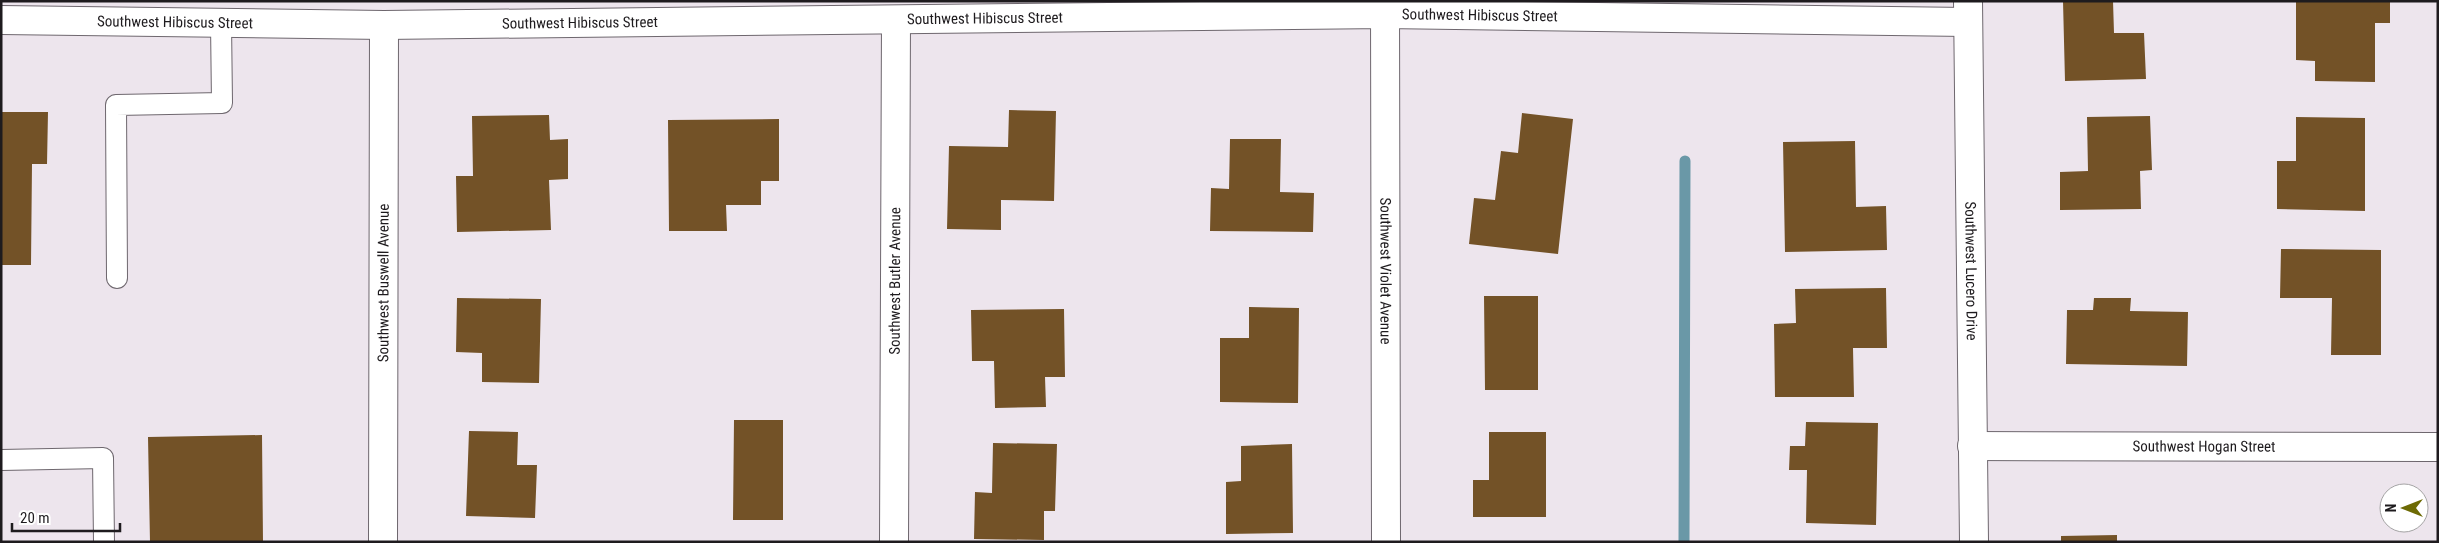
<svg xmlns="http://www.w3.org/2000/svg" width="2439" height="543" viewBox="0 0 2439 543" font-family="'Roboto Condensed',sans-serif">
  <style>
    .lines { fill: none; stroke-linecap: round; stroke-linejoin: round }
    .stream { stroke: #6a98a7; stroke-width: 11 }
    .building { fill: #735227 }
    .lane-casing { stroke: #6e676e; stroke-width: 22 }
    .street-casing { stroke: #6e676e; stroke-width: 30 }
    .lane { stroke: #fff; stroke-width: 20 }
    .street { stroke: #fff; stroke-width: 28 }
    .labels { text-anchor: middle; stroke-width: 5; stroke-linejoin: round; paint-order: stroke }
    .street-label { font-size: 15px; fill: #1e1b1e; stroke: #fff }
  </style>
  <rect width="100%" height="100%" fill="#ede5ed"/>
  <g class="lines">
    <path class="stream" d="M1684,542L1685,161"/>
  </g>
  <path class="building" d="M2063,1H2113L2114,33H2144L2146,79L2065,81Z
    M2296,1H2390V23H2375V82L2315,81V61L2296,60Z
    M1009,110L1056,111L1054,201L1001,200V230L947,229L949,146L1008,147Z
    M1,112H48L47,164H32L31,265H1Z
    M1522,113L1573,119L1558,254L1469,244L1474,198L1495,200L1501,151L1518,153Z
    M549,115L550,140L568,139V179L549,180L551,230L457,232L456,176H473L472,116Z
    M2150,116L2152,170L2140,171L2141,209L2060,210V172L2088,171L2087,117Z
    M2296,117L2365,118V211L2277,209V161H2296Z
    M779,119V181H761V205H726L727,231H669L668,120Z
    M1230,139H1281L1280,192L1314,193L1313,232L1210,231L1211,188L1229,189Z
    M1855,141L1856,207L1886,206L1887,250L1785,252L1783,142Z
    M2281,249L2381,250V355H2331L2332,298H2280Z
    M1886,288L1887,348H1853L1854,397H1775L1774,324L1796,323L1795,289Z
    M1484,296H1538V390H1485Z
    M457,298L541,299L539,383L482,382V353L456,352Z
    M2094,298H2131L2130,311L2188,312L2187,366L2066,364L2067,310H2093Z
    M1249,307L1299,308L1298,403L1220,402V338H1249Z
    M1064,309L1065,377H1045L1046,407L995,408L994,361H972L971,310Z
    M734,420H783V520H733Z
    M1806,422L1878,423L1876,525L1806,523L1807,470H1789L1790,446H1805Z
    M469,431L518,432L517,465H537L535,518L466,516Z
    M1489,432H1546V517H1473V480H1489Z
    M262,435L263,542H150L148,437Z
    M993,443L1057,444L1055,511H1044V540L974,539L975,492L992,493Z
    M1292,444L1293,533L1226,534V482L1241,481V446Z
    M2117,535V542H2061V536Z"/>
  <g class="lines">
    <g class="lane-casing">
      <path id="lane" d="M117,278L116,105L222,103L221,23
        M1,460L103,458L104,542"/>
    </g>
    <g class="street-casing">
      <g id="street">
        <path id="s1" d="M1385,1L1386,542"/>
        <path id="s2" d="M1968,1L1974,542"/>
        <path id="s3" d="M1,20L384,25L1385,14L1967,22"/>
        <path id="s4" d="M1972,446L2438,447"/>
        <path id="s5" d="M383,542L384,25"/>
        <path id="s6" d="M894,542L896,20"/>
      </g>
    </g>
    <use href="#lane" class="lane"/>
    <use href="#street" class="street"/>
  </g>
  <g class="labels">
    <g class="street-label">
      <text dy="5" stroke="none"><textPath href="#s3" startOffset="1479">Southwest Hibiscus Street</textPath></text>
      <text dy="5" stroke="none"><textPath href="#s3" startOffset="984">Southwest Hibiscus Street</textPath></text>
      <text dy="5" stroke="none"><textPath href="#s3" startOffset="174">Southwest Hibiscus Street</textPath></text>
      <text dy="5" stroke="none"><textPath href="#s3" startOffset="579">Southwest Hibiscus Street</textPath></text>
      <text dy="5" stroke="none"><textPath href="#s1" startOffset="270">Southwest Violet Avenue</textPath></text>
      <text dy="5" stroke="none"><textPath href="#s2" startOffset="270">Southwest Lucero Drive</textPath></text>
      <text dy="5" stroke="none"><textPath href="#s6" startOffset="261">Southwest Butler Avenue</textPath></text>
      <text dy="5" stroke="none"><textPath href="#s5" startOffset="259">Southwest Buswell Avenue</textPath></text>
      <text dy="5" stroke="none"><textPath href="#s4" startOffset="232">Southwest Hogan Street</textPath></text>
    </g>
  </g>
  <rect width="2439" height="543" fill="none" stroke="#1e1b1e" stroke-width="5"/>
  <g transform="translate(2404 508) rotate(270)"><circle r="24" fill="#ffffff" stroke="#a5a4a5"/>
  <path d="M0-4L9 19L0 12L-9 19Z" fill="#6d6a04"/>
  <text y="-8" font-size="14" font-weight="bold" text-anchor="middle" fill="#1e1b1e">N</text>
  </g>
  <path d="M12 523v8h108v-8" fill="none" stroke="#1e1b1e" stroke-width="2.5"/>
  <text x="20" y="523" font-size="15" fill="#1e1b1e" stroke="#ffffff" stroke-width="4" paint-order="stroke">20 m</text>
</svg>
